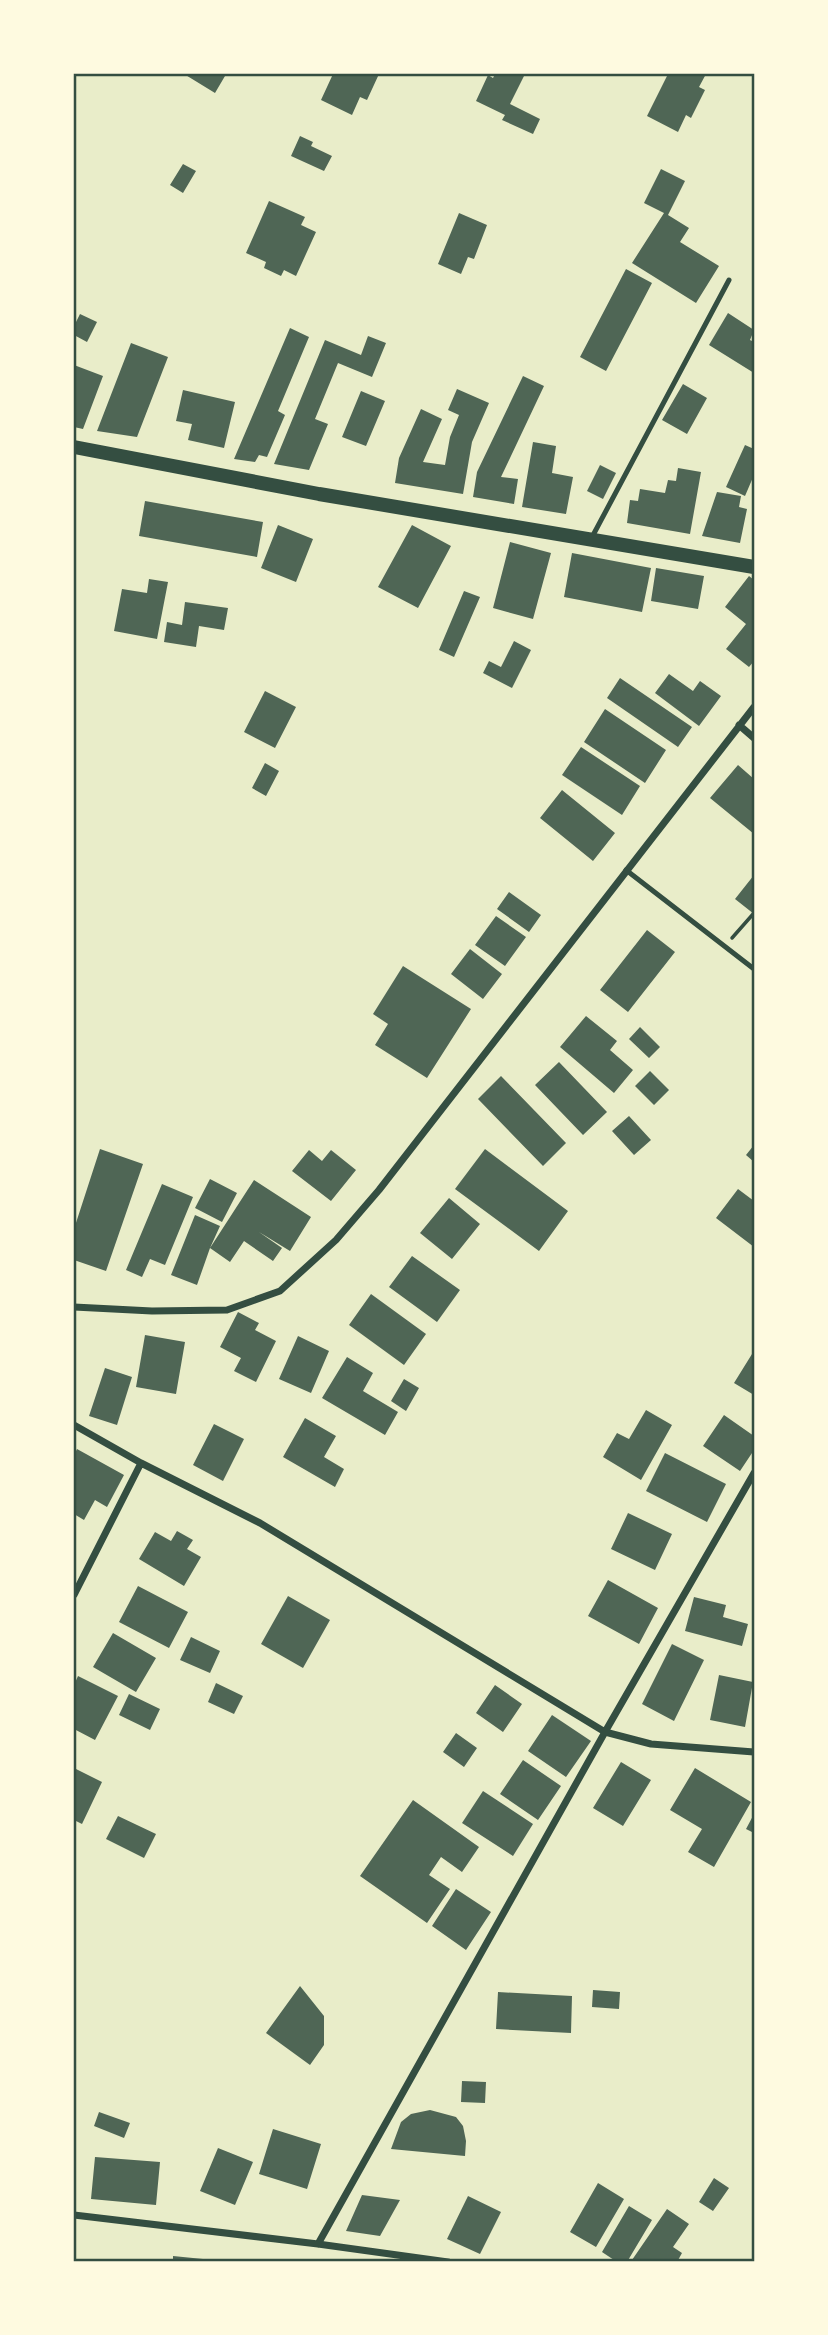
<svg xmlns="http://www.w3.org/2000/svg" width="828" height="2335" viewBox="0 0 828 2335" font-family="'Fira Sans',sans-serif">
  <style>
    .building { fill: #4f6655 }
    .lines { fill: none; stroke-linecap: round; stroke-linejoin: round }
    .path { stroke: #344e41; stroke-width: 3.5 }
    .service { stroke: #344e41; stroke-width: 5 }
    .minor { stroke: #344e41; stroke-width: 7 }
    .secondary { stroke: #344e41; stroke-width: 14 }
    .neatline { fill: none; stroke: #344e41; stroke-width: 2.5 }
  </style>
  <rect width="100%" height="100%" fill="#e9edc9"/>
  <path class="building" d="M184,74H220L225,76L215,93Z
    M333,74H379L367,100L360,97L352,115L321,100Z
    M495,74H525L510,104L540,119L533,134L502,120L505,115L476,101L488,75L493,78Z
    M668,74H706L699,87L705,90L691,118L686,115L678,132L647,116Z
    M300,136L313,142L311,146L332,156L324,171L291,156Z
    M183,164L196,171L183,193L170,185Z
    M661,169L685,181L668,215L689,228L680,242L719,266L696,303L632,263L664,213L644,203Z
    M269,201L305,217L301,225L316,232L296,276L284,270L281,276L264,268L266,262L246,253Z
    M459,213L487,225L474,259L468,257L461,274L438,264Z
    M626,269L652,283L606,371L580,357Z
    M728,313L754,330L750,340L754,342V373L709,345Z
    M80,314L97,322L87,342L74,335V326Z
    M290,328L309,337L278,411L285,415L267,457L259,455L255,462L234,459Z
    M368,336L386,343L372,377L338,363L315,419L328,424L309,470L274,464L325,340L361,355Z
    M131,343L168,357L137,437L97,431Z
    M74,365L103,376L83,429L74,427Z
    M523,376L544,386L501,477L518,479L514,504L473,497L477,472Z
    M683,384L707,398L687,434L662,420Z
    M457,389L489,403L472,442L463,494L395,483L399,458L421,409L442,419L423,462L445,465L450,437L459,415L448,410Z
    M183,390L235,402L224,448L188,440L192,424L176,421Z
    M361,391L385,401L366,446L342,437Z
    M533,442L556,446L552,473L573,477L566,514L522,507Z
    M745,445L754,449V475L745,496L726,487Z
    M600,465L616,473L603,499L587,491Z
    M678,468L701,472L690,534L627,523L630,500L638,501L640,489L665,493L668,480L676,481Z
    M717,492L741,496L739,507L747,509L740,543L702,536Z
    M145,501L263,522L257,557L139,536Z
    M278,525L313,539L296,582L261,568Z
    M412,525L451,546L418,608L378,587Z
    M510,542L551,553L533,619L493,608Z
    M572,553L651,568L642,612L564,597Z
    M656,568L704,576L698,609L651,601Z
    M749,576L754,580V661L749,667L726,649L746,624L725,607Z
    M149,579L168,582L157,639L114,631L122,589L147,593Z
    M464,591L480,597L454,657L439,650Z
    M185,602L228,608L224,630L199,626L196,647L164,642L167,622L182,625Z
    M514,641L531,650L512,688L483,673L489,661L501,667Z
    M669,674L693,691L700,681L721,696L699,726L655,693Z
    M620,678L692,727L678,747L607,698Z
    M265,691L296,707L275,748L244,732Z
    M605,709L666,750L645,783L584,742Z
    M581,747L640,786L622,815L562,775Z
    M265,763L279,771L266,796L252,788Z
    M738,765L754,779V834L710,798Z
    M562,790L615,833L593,861L540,818Z
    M754,875V914L735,899Z
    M509,892L541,915L529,932L497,909Z
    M496,916L526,937L505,966L475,945Z
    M647,930L675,952L628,1012L600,990Z
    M470,949L502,974L483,999L451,974Z
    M403,966L471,1009L427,1078L375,1045L388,1024L373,1014Z
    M586,1016L617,1041L610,1050L633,1070L614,1093L560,1047Z
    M640,1027L660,1047L649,1058L629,1039Z
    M559,1062L607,1112L583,1135L535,1085Z
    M650,1071L669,1090L654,1105L635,1086Z
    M501,1076L566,1143L543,1166L478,1099Z
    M629,1116L651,1140L634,1155L612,1131Z
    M754,1145V1162L746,1155Z
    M100,1149L143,1164L106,1271L74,1260V1229Z
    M485,1149L568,1211L539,1251L455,1189Z
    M309,1150L322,1161L331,1150L356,1170L331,1201L292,1171Z
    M210,1179L237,1193L222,1222L195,1208Z
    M254,1180L311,1217L290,1251L259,1232L282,1248L273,1261L244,1241L230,1262L210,1248L197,1285L171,1275L195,1215L220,1226L210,1248Z
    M162,1184L193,1197L165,1265L150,1259L142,1277L126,1270Z
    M738,1189L754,1201V1247L716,1218Z
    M449,1198L480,1224L452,1259L420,1233Z
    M412,1256L460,1290L437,1322L389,1287Z
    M371,1294L426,1334L404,1365L349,1325Z
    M238,1312L259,1323L255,1330L276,1341L256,1382L234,1371L241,1358L220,1347Z
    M145,1335L185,1342L176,1394L136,1387Z
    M298,1336L329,1351L311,1393L279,1379Z
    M752,1354L754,1355V1395L734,1383Z
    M347,1357L373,1373L363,1391L398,1412L385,1435L322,1398Z
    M105,1368L132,1377L117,1425L89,1416Z
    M404,1379L419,1388L406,1411L391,1401Z
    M646,1410L672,1425L641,1480L603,1457L617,1433L629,1439Z
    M724,1415L754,1436V1450L740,1471L703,1446Z
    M305,1418L336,1436L324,1457L344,1469L335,1487L283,1457Z
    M214,1424L244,1439L223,1481L193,1465Z
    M77,1449L124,1475L107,1507L95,1500L84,1520L74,1514V1455Z
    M665,1453L726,1484L707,1522L646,1491Z
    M628,1513L672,1534L655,1570L611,1549Z
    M177,1531L193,1540L187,1549L201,1557L184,1586L139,1559L155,1532L171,1541Z
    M608,1580L658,1608L639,1644L588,1616Z
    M138,1586L188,1612L169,1648L119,1622Z
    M288,1596L330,1620L303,1668L261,1644Z
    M694,1597L726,1605L723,1617L748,1624L742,1646L685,1631Z
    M113,1633L156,1658L136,1692L93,1667Z
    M191,1637L220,1651L210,1673L180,1660Z
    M672,1644L704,1660L674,1721L642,1704Z
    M719,1675L753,1682L745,1727L710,1720Z
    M78,1676L118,1696L95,1740L74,1729V1685Z
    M216,1683L243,1696L234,1714L208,1702Z
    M495,1685L522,1704L503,1732L476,1713Z
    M129,1694L160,1709L150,1730L119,1715Z
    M552,1715L591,1741L566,1777L528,1751Z
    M456,1733L477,1748L464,1767L443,1752Z
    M523,1760L561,1786L538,1820L500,1794Z
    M621,1762L651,1780L623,1826L593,1808Z
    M74,1768L102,1782L82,1824L74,1820Z
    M695,1768L751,1802L714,1867L688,1852L702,1829L670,1810Z
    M483,1791L533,1824L513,1856L462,1823Z
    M413,1800L479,1847L462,1872L441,1857L429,1875L450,1889L427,1923L360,1876Z
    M754,1814V1833L746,1829Z
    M118,1816L156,1834L144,1858L106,1839Z
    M456,1889L491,1912L466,1950L432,1926Z
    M300,1986L324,2016V2045L310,2065L266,2033Z
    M593,1990L620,1992L619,2009L592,2007Z
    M498,1992L572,1996L571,2033L496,2029Z
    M462,2081L486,2082L485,2103L461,2102Z
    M430,2110L456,2117L463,2126L466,2141L465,2156L391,2149L401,2122L411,2114Z
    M99,2112L130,2123L124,2138L94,2126Z
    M273,2129L321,2144L307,2189L259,2174Z
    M218,2148L253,2162L235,2205L200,2191Z
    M95,2157L160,2162L156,2205L91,2199Z
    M714,2178L729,2188L713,2211L699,2202Z
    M598,2183L624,2199L596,2247L570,2232Z
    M362,2195L400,2200L380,2236L346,2231Z
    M468,2196L501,2212L480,2254L447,2239Z
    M629,2206L652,2220L627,2262H617L602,2252Z
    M667,2209L689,2224L673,2247L682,2253L677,2262H634L632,2260Z
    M173,2256L213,2260L212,2262H173Z"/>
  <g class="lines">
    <path class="path" d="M732,938L754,913"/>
    <path class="service" d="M591,539L729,280
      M626,870L754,969"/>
    <path class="minor" d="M739,725L754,738
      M74,1307L152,1311L227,1310L280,1291L336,1240L379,1190L754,707
      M74,1425L141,1463L260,1523L605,1732L651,1744L754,1752
      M74,1595L141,1463
      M74,2215L318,2244L448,2262
      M318,2244L605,1732L754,1473"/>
    <path class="secondary" d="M74,447L319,494L754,567"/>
  </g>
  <rect width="828" height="2335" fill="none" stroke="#fefae0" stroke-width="150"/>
  <rect x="75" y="75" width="678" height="2185" class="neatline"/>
</svg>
